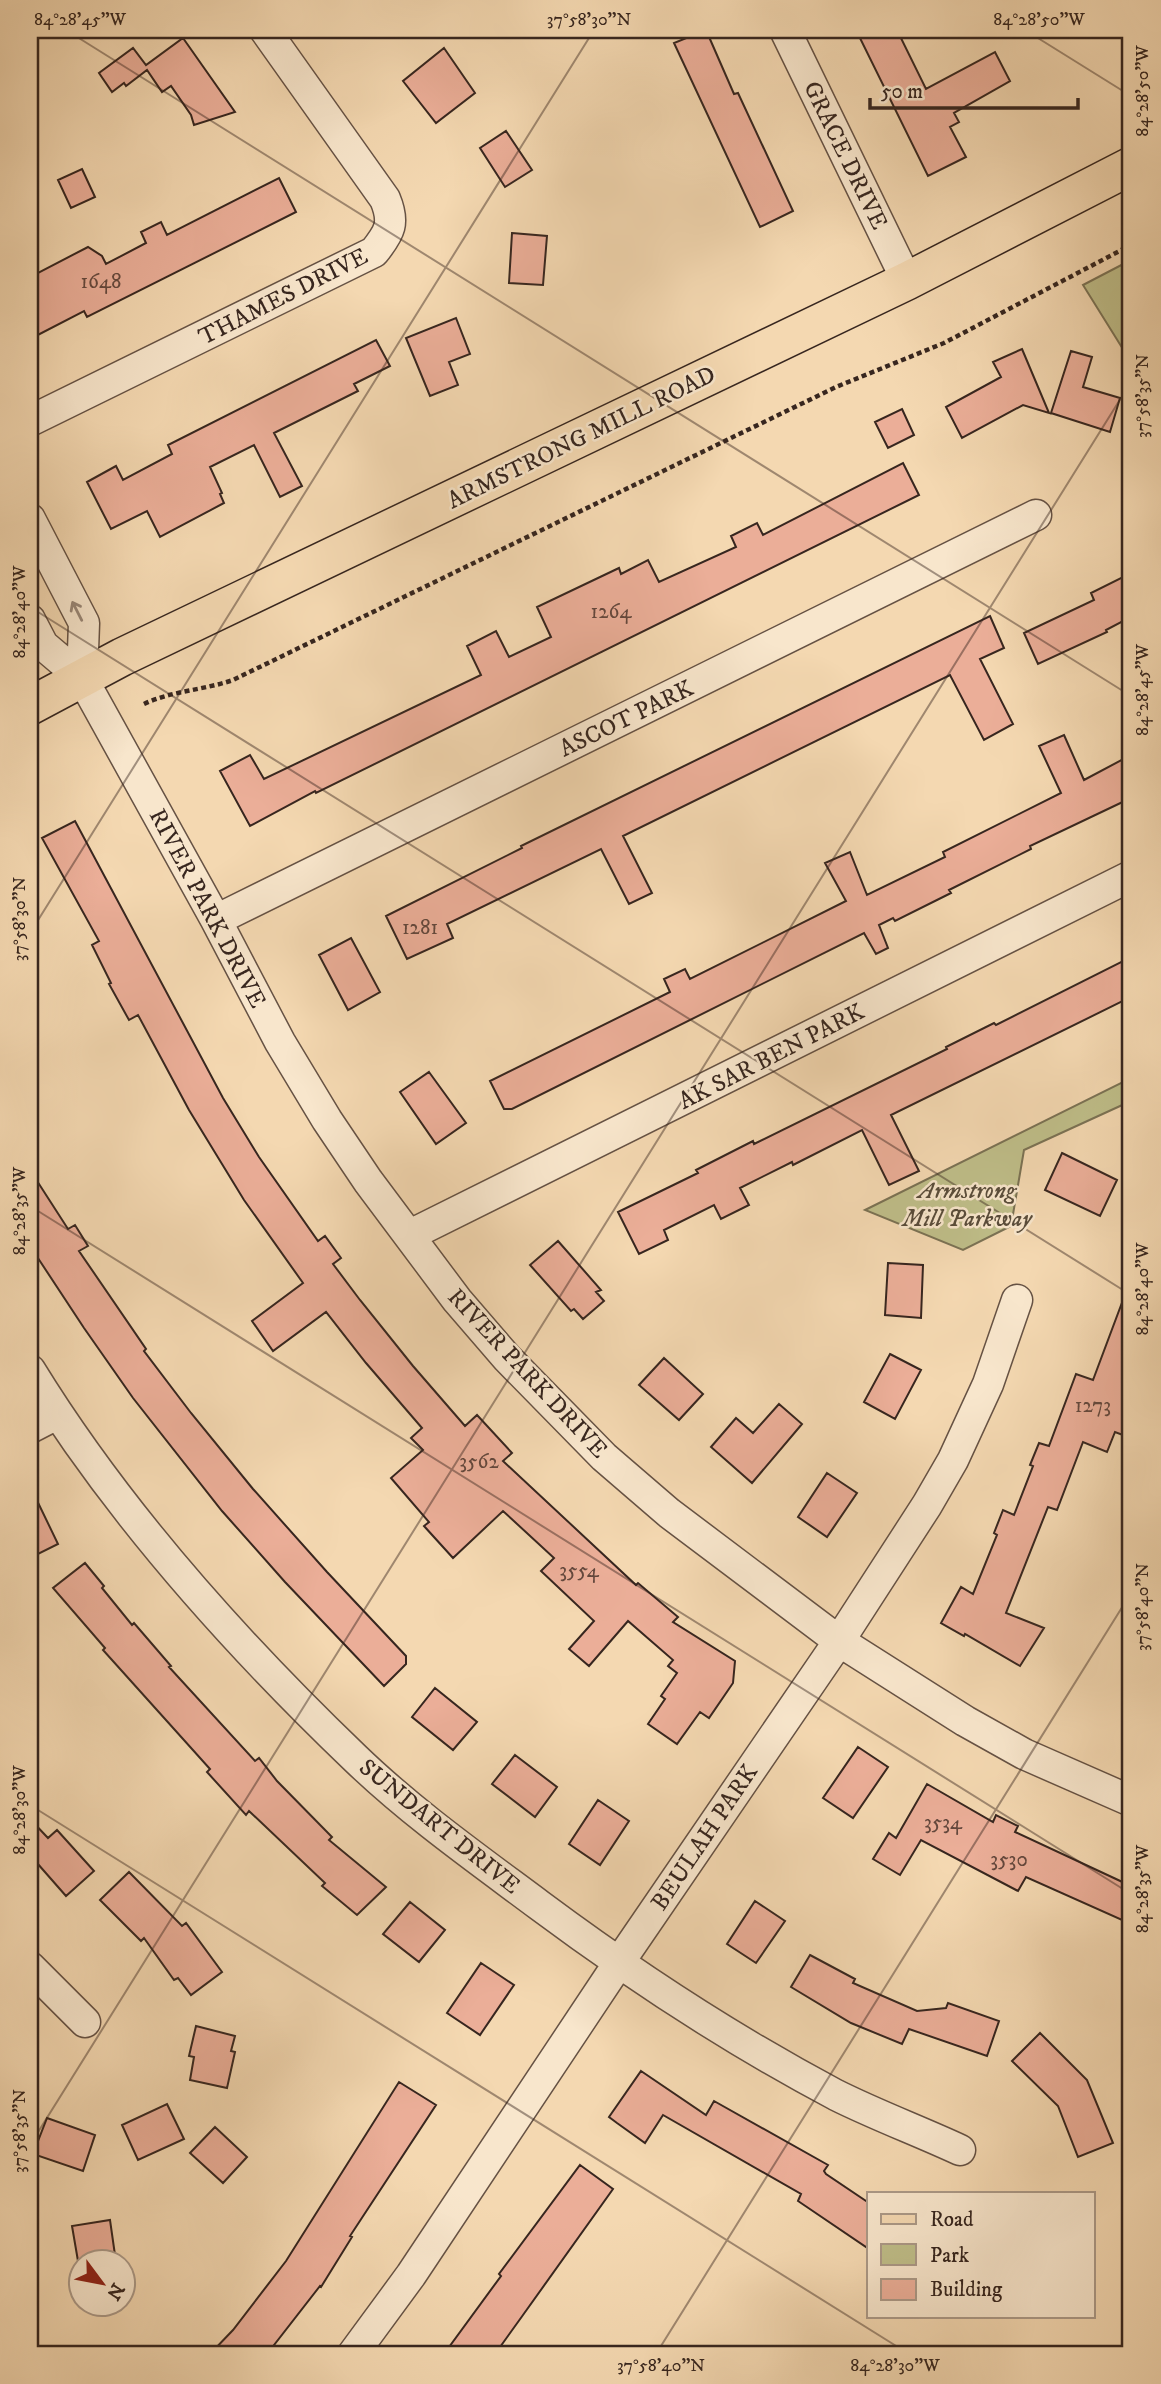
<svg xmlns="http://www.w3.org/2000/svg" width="1161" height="2384" viewBox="0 0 1161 2384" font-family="'IM FELL DW Pica',serif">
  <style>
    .green { fill: #bfbe89; stroke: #7b7254; stroke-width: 2 }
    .building { fill: #ebae98; stroke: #37261f; stroke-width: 2 }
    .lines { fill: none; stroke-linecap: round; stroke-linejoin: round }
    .minor-casing { stroke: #665244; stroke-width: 33 }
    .major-casing { stroke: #37261f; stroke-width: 40 }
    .path { stroke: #37261f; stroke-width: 4.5; stroke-dasharray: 5 3.5; stroke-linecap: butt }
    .minor { stroke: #f8e6cc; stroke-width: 30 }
    .major { stroke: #f4d8b1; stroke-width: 37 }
    .oneway { stroke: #988676 }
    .ticks { fill: none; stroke: #37261f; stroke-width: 2; stroke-opacity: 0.45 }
    .labels { text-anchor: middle; stroke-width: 5; stroke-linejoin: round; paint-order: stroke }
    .number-label { font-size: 21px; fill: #64483d }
    .street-label { font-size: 24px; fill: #37261f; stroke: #f8e6cc }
    .park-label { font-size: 24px; font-style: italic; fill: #594c3a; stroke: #f8e6cc }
    .neatline { fill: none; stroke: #37261f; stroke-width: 2.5 }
    .ticks-label { font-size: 18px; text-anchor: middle; fill: #37261f }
  </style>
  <rect width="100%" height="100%" fill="#f4d8b1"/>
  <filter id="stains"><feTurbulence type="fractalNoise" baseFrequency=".00286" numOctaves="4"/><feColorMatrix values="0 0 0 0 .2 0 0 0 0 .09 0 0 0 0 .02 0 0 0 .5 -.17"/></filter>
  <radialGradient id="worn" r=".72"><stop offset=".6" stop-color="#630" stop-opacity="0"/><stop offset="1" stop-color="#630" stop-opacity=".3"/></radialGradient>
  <path class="green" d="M1131,260V362L1083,285Z
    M1131,1078V1101L1024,1150L1011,1226L963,1250L865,1210Z"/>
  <path class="building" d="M706,30L734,94L738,93L793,211L760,227L674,43Z
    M856,30H897L926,89L995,52L1010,81L954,113L959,122L950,127L966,157L928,176Z
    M183,38L235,112L194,125L191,115L171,86L162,92L147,70L126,86L124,83L112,92L99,73L133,48L146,65Z
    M444,48L475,93L436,123L403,81Z
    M506,131L532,170L505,187L480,148Z
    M82,169L95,197L71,208L58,180Z
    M279,178L296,212L87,317L84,311L30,339V277L88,247L102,256L106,264L146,243L141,232L161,222L167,235Z
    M512,233L547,236L543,285L509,283Z
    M456,318L470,354L449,362L458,385L430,396L406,338Z
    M376,340L390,366L354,384L358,391L274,433L302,486L280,497L254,445L210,467L222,493L220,494L224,503L160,537L147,511L111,529L87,482L116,466L123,480L172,454L168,445Z
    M1022,349L1049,413L1023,405L962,438L946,407L1001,377L993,362Z
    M1071,351L1092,357L1083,387L1120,398L1110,432L1051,413Z
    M902,409L914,435L888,448L875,422Z
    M903,463L919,495L316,793L315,791L250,826L220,771L250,755L264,779L481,675L467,646L496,631L509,657L551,637L537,607L619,568L621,574L648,560L659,582L736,547L731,536L757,523L763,535Z
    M1131,573V617L1106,630L1107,632L1038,664L1024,633L1094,600L1091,593Z
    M990,616L1004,648L980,659L1013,724L984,740L950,675L623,836L652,893L629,904L601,849L447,924L453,938L407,959L386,916L522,848L521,846Z
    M1064,735L1084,780L1131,755V798L1030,846L1031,849L949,890L951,893L895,921L893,918L879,925L888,948L876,954L864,933L512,1109H504L490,1081L670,992L664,979L685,969L690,979L846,901L825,863L850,852L867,895L945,857L943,852L1061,793L1039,746Z
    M75,821L223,1098L259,1157L318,1241L325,1236L341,1258L333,1264L360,1300L413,1366L465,1426L477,1415L512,1453L503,1461L636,1585L638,1583L678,1617L673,1622L735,1661L733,1683L709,1718L700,1712L677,1744L648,1724L665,1699L661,1696L677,1673L668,1666L673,1660L628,1621L589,1666L569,1649L594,1621L541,1571L554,1558L503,1511L453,1558L424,1526L429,1522L391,1478L423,1450L411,1438L422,1428L366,1363L326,1312L273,1351L252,1321L303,1283L244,1200L189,1110L138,1015L129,1020L109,984L111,983L92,945L99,941L42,838Z
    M351,938L380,992L348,1010L319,955Z
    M1131,957V997L891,1115L919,1171L889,1185L862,1130L793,1165L792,1162L740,1188L749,1205L721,1219L714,1205L664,1230L668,1240L639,1254L618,1212L698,1173L696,1170L753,1141L754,1144L947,1049L946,1047L994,1023L996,1025Z
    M429,1072L466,1123L436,1144L400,1092Z
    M1062,1153L1117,1180L1100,1216L1045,1190Z
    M30,1170L68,1229L75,1225L88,1246L79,1251L146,1349L144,1351L191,1413L253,1489L327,1572L406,1656V1664L384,1686L285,1582L222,1511L133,1398L84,1328L30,1246Z
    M558,1241L601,1290L596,1292L604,1301L583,1319L574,1309L571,1311L530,1265Z
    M888,1263L923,1265L921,1318L885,1315Z
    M1129,1284H1131V1438L1115,1432L1107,1452L1083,1442L1057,1510L1048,1507L1006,1613L1044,1628L1020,1666L965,1634L964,1636L941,1623L961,1587L973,1594L997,1535L994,1533L1003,1510L1014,1515L1033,1466L1030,1465L1039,1443L1049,1446L1076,1374L1093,1380Z
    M890,1354L921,1370L895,1419L864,1402Z
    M664,1358L703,1394L679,1420L639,1385Z
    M779,1404L802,1424L752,1483L711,1447L736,1418L753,1433Z
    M827,1473L857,1493L827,1537L798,1517Z
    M30,1486L58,1544L30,1558Z
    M85,1563L104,1586L102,1588L132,1625L134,1623L171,1666L169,1667L255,1761L259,1758L277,1781L332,1837L329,1840L386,1887L357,1915L322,1886L325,1883L249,1811L246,1815L207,1772L210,1769L103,1650L105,1648L53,1588Z
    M435,1688L477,1722L453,1750L412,1717Z
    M858,1747L888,1767L853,1818L823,1798Z
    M515,1755L557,1787L535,1817L492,1784Z
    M927,1784L993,1822L996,1815L1018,1826L1015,1832L1131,1886V1924L1026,1877L1018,1891L921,1840L900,1875L873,1859L889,1833L896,1838Z
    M598,1800L629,1821L600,1865L569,1844Z
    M30,1819L48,1838L57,1830L94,1871L66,1896L30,1855Z
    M129,1872L182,1926L186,1923L222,1972L191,1995L178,1978L174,1980L144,1938L141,1941L100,1900Z
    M755,1901L785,1921L756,1963L727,1944Z
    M410,1902L445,1930L419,1962L383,1934Z
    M810,1955L855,1979L853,1983L917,2011L946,2008L948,2003L999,2021L987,2056L909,2029L902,2044L851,2023L791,1987Z
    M481,1963L514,1985L480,2035L447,2013Z
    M196,2026L235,2036L231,2051L235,2052L227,2088L190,2080L194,2057L189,2056Z
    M1040,2033L1087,2080L1113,2143L1078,2157L1058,2106L1012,2061Z
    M641,2071L706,2115L714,2101L828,2165L824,2171L826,2174L869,2203V2249L798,2201L801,2194L663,2115L645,2143L617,2123L609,2117Z
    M399,2082L436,2105L350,2236L352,2237L321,2287L320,2286L267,2354H210L233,2330L286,2261Z
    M167,2104L184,2139L138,2160L122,2125Z
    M47,2118L95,2135L83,2171L33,2154Z
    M215,2127L247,2157L223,2183L190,2153Z
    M580,2165L613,2189L523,2315L495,2354H444L501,2276L499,2274Z
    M110,2220L115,2255L78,2261L72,2226Z"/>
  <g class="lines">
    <g class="minor-casing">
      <path id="minor" d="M785,30L907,281
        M30,421L374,252C390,232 395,223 385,199L265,30
        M30,519L84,623L82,678
        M30,620L43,645L82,678L216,920L280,1042L327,1120L368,1181L457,1300L507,1358L604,1457L669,1513L839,1641L965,1721L1024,1754L1131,1801
        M216,920L1036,515
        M410,1235L1131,876
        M30,1370C118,1513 234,1642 355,1758C411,1812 476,1858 539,1905C633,1975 732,2040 836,2095C876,2115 919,2131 960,2150
        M30,1428L57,1414
        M30,1967L85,2022
        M353,2354L411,2275L618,1964L839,1641L927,1505L953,1460L988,1384L1017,1300"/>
    </g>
    <g class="major-casing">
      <path id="major" d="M30,706L122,657L907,281L1131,166"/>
    </g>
    <path class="path" d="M144,704C171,691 204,690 233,680L836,387L944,343L1131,245"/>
    <use href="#minor" class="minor"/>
    <use href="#major" class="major"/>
  </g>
  <defs><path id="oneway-shaft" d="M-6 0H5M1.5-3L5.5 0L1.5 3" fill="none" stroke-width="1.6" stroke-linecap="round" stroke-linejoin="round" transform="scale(1.75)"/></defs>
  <use class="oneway" href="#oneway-shaft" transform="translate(77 611) rotate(-117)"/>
  <path class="ticks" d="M66,30L1131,696M1025,30L1131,96M30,607L1131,1295M30,933L594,30M30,1206L1131,1894M30,1805L909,2354M30,2145L1131,382M656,2354L1131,1593"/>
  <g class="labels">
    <g class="number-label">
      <text x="101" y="288">1648</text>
      <text x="611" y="618">1264</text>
      <text x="420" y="934">1281</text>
      <text x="1093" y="1412">1273</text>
      <text x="479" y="1468">3562</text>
      <text x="579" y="1577">3554</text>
      <text x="943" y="1829">3534</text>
      <text x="1009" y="1866">3530</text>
    </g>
    <g class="street-label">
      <text transform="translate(846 155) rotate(64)" y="8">GRACE DRIVE</text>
      <text transform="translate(283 296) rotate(-27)" y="8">THAMES DRIVE</text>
      <text transform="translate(581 437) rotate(-26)" y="8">ARMSTRONG MILL ROAD</text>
      <text transform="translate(626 718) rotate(-26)" y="8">ASCOT PARK</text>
      <text transform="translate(208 908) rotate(62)" y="8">RIVER PARK DRIVE</text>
      <text transform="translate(771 1056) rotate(-27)" y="8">AK SAR BEN PARK</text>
      <text transform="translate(528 1373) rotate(47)" y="8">RIVER PARK DRIVE</text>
      <text transform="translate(440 1826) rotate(39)" y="8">SUNDART DRIVE</text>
      <text transform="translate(704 1837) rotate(-56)" y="8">BEULAH PARK</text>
    </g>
    <g class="park-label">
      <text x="967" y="1198">Armstrong<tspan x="967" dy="28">Mill Parkway</tspan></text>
    </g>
  </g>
  <rect width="1161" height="2384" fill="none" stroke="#f4d8b1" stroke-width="77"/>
  <rect x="867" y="2192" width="228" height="126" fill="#f8e6cc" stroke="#ab9987" stroke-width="2"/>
  <rect x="881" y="2214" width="35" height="10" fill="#f4d8b1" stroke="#ab9987" stroke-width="2"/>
  <text x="930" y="2226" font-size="21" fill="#37261f">Road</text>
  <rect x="881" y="2244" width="35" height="21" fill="#bfbe89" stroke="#ab9987" stroke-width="2"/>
  <text x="930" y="2262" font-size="21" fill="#37261f">Park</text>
  <rect x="881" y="2279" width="35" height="21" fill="#ebae98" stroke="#ab9987" stroke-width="2"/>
  <text x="930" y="2296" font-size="21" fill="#37261f">Building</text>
  <g transform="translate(102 2283) rotate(122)"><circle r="33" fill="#f8e6cc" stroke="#ab9987" stroke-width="2"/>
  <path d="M0-5L12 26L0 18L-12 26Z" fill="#8f2418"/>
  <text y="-10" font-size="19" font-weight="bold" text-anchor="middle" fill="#37261f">N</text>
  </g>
  <path d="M870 98v10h208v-10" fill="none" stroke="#37261f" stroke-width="3.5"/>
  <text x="881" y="98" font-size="21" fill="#37261f" stroke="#f8e6cc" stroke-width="5" paint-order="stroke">50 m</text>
  <rect x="38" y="38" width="1084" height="2308" class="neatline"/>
  <g class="ticks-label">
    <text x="80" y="25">84°28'45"W</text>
    <text x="589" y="25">37°58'30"N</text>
    <text x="1039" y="25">84°28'50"W</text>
    <text transform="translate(1142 91) rotate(-90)" y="6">84°28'50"W</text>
    <text transform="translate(1142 396) rotate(-90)" y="6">37°58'35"N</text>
    <text transform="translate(19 612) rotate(-90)" y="6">84°28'40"W</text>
    <text transform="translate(1142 690) rotate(-90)" y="6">84°28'45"W</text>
    <text transform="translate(19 919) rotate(-90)" y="6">37°58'30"N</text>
    <text transform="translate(19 1211) rotate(-90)" y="6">84°28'35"W</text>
    <text transform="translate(1142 1289) rotate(-90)" y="6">84°28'40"W</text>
    <text transform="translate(1142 1607) rotate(-90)" y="6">37°58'40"N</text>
    <text transform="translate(19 1810) rotate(-90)" y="6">84°28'30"W</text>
    <text transform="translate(1142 1889) rotate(-90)" y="6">84°28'35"W</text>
    <text transform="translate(19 2131) rotate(-90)" y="6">37°58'35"N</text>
    <text x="661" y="2371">37°58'40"N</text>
    <text x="895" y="2371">84°28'30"W</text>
  </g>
  <rect width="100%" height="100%" filter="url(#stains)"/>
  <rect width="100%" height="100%" fill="url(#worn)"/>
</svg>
